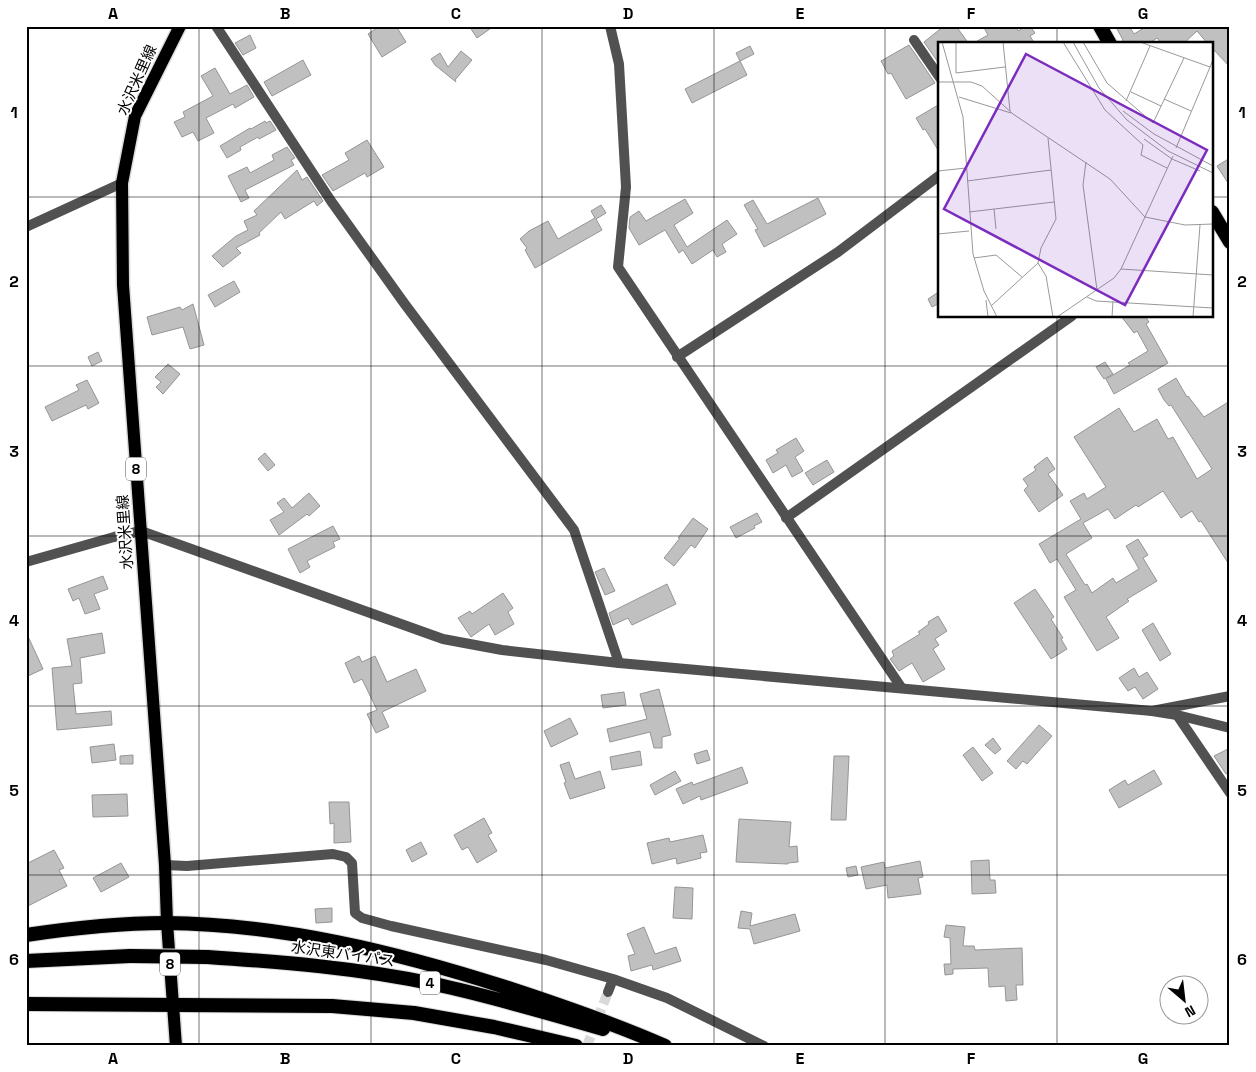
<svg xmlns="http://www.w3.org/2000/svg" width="1256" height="1072" viewBox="0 0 1256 1072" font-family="'Space Grotesk','Noto Sans JP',sans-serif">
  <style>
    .building { fill: #c0c0c0; stroke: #959595 }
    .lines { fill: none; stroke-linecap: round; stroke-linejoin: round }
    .minor-tunnel { stroke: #d9d9d9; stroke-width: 10; stroke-dasharray: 10 5; stroke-linecap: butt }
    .primary-casing { stroke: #dbdbdb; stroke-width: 15 }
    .trunk-casing { stroke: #dbdbdb; stroke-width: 16 }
    .minor { stroke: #515151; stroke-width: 10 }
    .tertiary { stroke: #515151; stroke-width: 10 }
    .primary { stroke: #000; stroke-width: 12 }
    .trunk { stroke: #000; stroke-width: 14 }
    .trunk-bridge-casing { stroke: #dbdbdb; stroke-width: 16; stroke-linecap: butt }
    .trunk-bridge { stroke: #000; stroke-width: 14 }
    .grid { fill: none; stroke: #000; stroke-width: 1; stroke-opacity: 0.55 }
    .labels { text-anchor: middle; stroke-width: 4; stroke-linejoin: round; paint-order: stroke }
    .shield { fill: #fff; stroke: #4c4c4c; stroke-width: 1 }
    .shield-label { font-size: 14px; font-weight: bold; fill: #000 }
    .street-label { font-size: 15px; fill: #000; stroke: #fff }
    .inset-road { fill: none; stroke: #999; stroke-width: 1 }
    .view { fill: #7b2cbf; fill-opacity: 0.15; stroke: #7b2cbf; stroke-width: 2.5 }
    .inset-edge { fill: none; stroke: #000; stroke-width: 2.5 }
    .neatline { fill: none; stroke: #000; stroke-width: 2 }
    .grid-label { font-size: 16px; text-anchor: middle; font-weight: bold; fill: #000 }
  </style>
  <rect width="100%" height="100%" fill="#fff"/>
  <path class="building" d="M380,26H396L406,42L382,57L368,34Z
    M469,26H494L477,38Z
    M944,26H956L969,44H940V65L924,42Z
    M983,26H1016L1018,31L1026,26H1030L1035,33L1030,36L1035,44H972L988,35Z
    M1123,26H1129L1134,34L1147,26H1230V67L1212,48V44H1208L1197,31L1183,44H1162L1157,38L1148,44H1119L1123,40L1117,29Z
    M250,35L256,48L243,55L235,43Z
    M909,45L935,83L906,99L891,73L888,74L881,61Z
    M750,46L754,54L740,61L736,53Z
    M461,51L472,60L455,80L456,82L435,65L431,59L440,53L448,67Z
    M303,60L311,75L272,96L264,82Z
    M740,61L747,75L692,103L685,89Z
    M215,68L230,94L247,85L254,97L235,108L233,104L206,118L214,133L198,141L193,132L182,137L174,122L185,117L183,112L213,96L201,76Z
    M940,104V153L925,129L923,130L916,118Z
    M265,121L266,123L270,121L276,130L259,139L258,137L240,147L241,150L227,158L220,146L250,128L251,129Z
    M367,140L384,167L367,177L365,173L333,191L322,175L349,160L345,153Z
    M287,147L295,158L291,160L294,165L245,190L249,198L241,202L228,176L247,167L250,173L274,160L272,155Z
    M1230,158V186L1217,166Z
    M297,170L302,180L307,177L323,201L317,206L314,201L285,219L281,212L259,233L260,235L236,248L241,253L223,267L212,256L236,236L248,230L244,221L257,215L254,211Z
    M818,198L826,214L764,247L755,230L758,229L744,205L753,200L767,224Z
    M685,199L693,213L674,225L687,247L727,220L737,234L722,244L726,252L717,257L713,250L692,264L683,250L679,253L665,230L639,245L629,228L630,217L639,211L646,221Z
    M601,205L606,213L596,219L602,230L535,268L525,250L527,248L520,239L529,231L548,221L558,239L595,218L591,211Z
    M234,281L240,292L215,307L208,295Z
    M937,293L940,299V303L932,307L928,299Z
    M193,304L204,345L190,349L183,327L152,335L147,317L180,307L182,310Z
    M1121,316H1145L1149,322L1146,324L1168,363L1114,394L1106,379L1130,365L1128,363L1148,351L1137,331L1134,333Z
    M98,352L102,361L92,366L88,357Z
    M1105,362L1113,374L1104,379L1096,367Z
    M168,364L180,374L163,394L156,387L161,382L155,377Z
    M1176,378L1187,397L1188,396L1204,417L1230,401V566L1201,521L1199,522L1192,511L1181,518L1163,491L1138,507L1136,505L1115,519L1108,509L1083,523L1092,538L1066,554L1085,585L1087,584L1092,593L1113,578L1116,583L1139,569L1126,546L1138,539L1148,555L1143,558L1157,581L1127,599L1129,601L1106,617L1119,638L1097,651L1064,597L1076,590L1057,559L1050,563L1039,544L1081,519L1070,501L1084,493L1087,499L1106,487L1074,437L1119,408L1134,432L1157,419L1168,439L1173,437L1197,479L1212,469L1171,405L1169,406L1164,400L1158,389Z
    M87,380L99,403L88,409L86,405L52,421L45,407L79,390L76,385Z
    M796,438L804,451L795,457L803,471L792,477L786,465L773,473L766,460L778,453L776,450Z
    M265,453L275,465L268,471L258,459Z
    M1047,457L1055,469L1048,474L1063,495L1039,512L1024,490L1028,486L1023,479L1036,470L1034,467Z
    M827,460L834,472L813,485L805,473Z
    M309,493L320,506L309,516L307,514L279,535L270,520L284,512L277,503L284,498L292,508Z
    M757,513L762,522L754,526L755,528L736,538L730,527Z
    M693,518L708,529L695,548L691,545L674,566L664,558L680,538H678Z
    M333,526L340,539L333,542L335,547L307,561L310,567L300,573L288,549Z
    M604,568L615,591L605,595L595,572Z
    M103,576L108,589L94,594L100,609L85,614L79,598L73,601L68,589Z
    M667,584L676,604L632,625L628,618L613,625L609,613Z
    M1035,589L1054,617L1051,619L1063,638L1061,639L1067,649L1051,659L1014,603Z
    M503,593L513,608L508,612L514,624L495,635L489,624L471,637L458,618L470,611L472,614Z
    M938,616L947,631L935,639L939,645L933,649L945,669L923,682L912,663L899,671L890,659L894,656L892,651L920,634L918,632L929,624L928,622Z
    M1153,623L1171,654L1160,661L1142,630Z
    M26,632L43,669L26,677Z
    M102,633L105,653L80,658L82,683L73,684L76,714L111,711L112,725L57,730L52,668L72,666L67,639Z
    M359,656L362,662L375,656L387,682L416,669L426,691L382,712L389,727L376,733L367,714L377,710L362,679L354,683L345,663Z
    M1134,668L1139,677L1147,672L1158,689L1143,699L1135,687L1128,691L1119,678Z
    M659,689L671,735L662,737V748H654L650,732L610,742L607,729L647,719L640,694Z
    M624,692L626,705L603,708L601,695Z
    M570,718L578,734L551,747L544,731Z
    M1039,725L1052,736L1027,764L1023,761L1016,769L1007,761Z
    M993,738L1001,749L995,754L985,745Z
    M114,744L116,760L92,763L90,747Z
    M973,747L993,773L982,781L963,755Z
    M1230,748V772L1226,774L1214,756Z
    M707,750L710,760L697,764L694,754Z
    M640,751L642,765L612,770L610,757Z
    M133,755V764H120V756Z
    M834,756H849L846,820H831Z
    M569,762L575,779L600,771L605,788L570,799L564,783L566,782L560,765Z
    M742,767L748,783L701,800L700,796L683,804L676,789L692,782L693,785Z
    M1154,770L1162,784L1119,808L1109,790L1125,780L1128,785Z
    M675,771L681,781L655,795L650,785Z
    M127,794L128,816L93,817L92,795Z
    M329,802H349L351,842L334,843V823L330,824Z
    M484,818L492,833L488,835L497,851L477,863L468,847L462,850L454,835Z
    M739,819L791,822L789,847L797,846L798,862L788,863V864L736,862Z
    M703,835L707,852L700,853L701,858L677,864L676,858L652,864L647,843L669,838L670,842Z
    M421,842L427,854L412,862L406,850Z
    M54,850L64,868L59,870L67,886L26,907V864Z
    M989,860L990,880H995L996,893L972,894L971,861Z
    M920,861L923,877L918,878L921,894L888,898L887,885L866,889L861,867L884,862L885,868Z
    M121,863L129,877L101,892L93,878Z
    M856,866L858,875L848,877L846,868Z
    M675,887L693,888L692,919L673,918Z
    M332,908V922L316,923L315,909Z
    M741,911L752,913L750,926L795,914L800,931L754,944L750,929L738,928Z
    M946,925L965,927L963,946H974L975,950L1022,948L1023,985H1016L1017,1000L1006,1001L1005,986L989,987L988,968L953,969V974L945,975L944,964H951L950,938L944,937Z
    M644,927L655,954L676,947L681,961L653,970L652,965L631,971L628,956L635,954L627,934Z"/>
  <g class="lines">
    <path class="minor-tunnel" d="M587,1046L608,992"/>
    <g class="primary-casing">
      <path id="primary" d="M176,1046L167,923L165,865L123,285L122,183L135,116L180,26"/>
    </g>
    <g class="trunk-casing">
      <path id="trunk" d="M1100,26L1110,44
        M1212,212L1230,242
        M26,935C73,928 119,923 165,923C282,924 396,952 505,987C560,1005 613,1023 665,1046
        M207,957C283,962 359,968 434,984C491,996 547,1013 603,1029
        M26,961L130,956
        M26,1004L332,1006L414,1013L494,1027L576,1046"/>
    </g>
    <path class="minor" d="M216,26L331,201L404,303L574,530L619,663
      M610,26L619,64L626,187L618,267L901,687
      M914,40L940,78
      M26,227L122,183
      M677,357L838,252L940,175
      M786,518L1072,316
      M1152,711L1230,696
      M1177,715L1230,793
      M165,865L187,866L333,854L346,857L352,863L355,913L362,918L391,926L546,960L613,979L667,998L764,1046
      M608,992L613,979"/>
    <path class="tertiary" d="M26,562L114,537L141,531L443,639L502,650L619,663L1152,711L1177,715L1230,728"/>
    <use href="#primary" class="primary"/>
    <use href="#trunk" class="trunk"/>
    <g class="trunk-bridge-casing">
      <path id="trunk-bridge" d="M130,956L207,957"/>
    </g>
    <use href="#trunk-bridge" class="trunk-bridge"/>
  </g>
  <path class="grid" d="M199,26V1046M371,26V1046M542,26V1046M714,26V1046M885,26V1046M1057,26V44M26,197H940M1212,197H1230M1057,316V1046M26,366H1230M26,536H1230M26,706H1230M26,875H1230"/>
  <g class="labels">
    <g class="shield">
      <rect x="126" y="457.5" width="20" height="23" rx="4"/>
      <rect x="160" y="952.5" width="20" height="23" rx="4"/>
      <rect x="420" y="971.5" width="20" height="23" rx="4"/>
    </g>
    <g class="shield-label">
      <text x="136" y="474">8</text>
      <text x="170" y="969">8</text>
      <text x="430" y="988">4</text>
    </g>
    <g class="street-label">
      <text transform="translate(137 80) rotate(-66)" y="5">水沢米里線</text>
      <text transform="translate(125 532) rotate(-94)" y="5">水沢米里線</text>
      <text transform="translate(343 954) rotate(8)" y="5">水沢東バイパス</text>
    </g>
  </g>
  <g transform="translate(938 42)">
    <rect width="275" height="275" fill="#fff"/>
    <path class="inset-road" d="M4,0L25,75L35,212L46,249L59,275M18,0V31L67,25M65,0L72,69M125,0L167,68L205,103L203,113L229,126M135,0L161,46L189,78L230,109L275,131M145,0L169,41L215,81L246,16M202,0L272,25M0,40H33L44,44L75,72L172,137L207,175L247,183L275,182M193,50L223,64M21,55L73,71M226,57L253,69M188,59L212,4M185,69L216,92L275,124M110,96L118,177L103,206L100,221L108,234L115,275M206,97L234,117L262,129M238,106L275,18M148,120L145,143L159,248M0,129L28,126M29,139L113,128M56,167L58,187M31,170L116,160M0,192L31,189M36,216L58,213L84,235M183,227L275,233M149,255L158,259L275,266M48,258L50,275M53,264L100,221M119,275L176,236L183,227L235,114M174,275L175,259M255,275L262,183"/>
    <path class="view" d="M88,12L269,108L187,263L6,167Z"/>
    <rect width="275" height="275" class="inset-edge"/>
  </g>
  <rect width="1256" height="1072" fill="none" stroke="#ffffff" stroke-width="55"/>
  <g transform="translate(1184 1000) rotate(152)"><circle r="24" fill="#ffffff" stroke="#999999"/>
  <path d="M0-4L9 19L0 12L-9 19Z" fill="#000000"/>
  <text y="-8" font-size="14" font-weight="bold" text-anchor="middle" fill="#000000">N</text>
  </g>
  <rect x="28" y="28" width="1200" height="1016" class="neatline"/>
  <g class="grid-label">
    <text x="113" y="19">A</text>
    <text x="285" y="19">B</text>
    <text x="456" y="19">C</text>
    <text x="628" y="19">D</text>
    <text x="800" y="19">E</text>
    <text x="971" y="19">F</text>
    <text x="1143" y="19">G</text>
    <text x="14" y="118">1</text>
    <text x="1242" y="118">1</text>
    <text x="14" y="287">2</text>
    <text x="1242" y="287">2</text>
    <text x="14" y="457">3</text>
    <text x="1242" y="457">3</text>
    <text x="14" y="626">4</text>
    <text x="1242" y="626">4</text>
    <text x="14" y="796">5</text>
    <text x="1242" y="796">5</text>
    <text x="14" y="965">6</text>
    <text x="1242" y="965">6</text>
    <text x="113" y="1064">A</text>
    <text x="285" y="1064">B</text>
    <text x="456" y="1064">C</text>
    <text x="628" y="1064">D</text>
    <text x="800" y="1064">E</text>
    <text x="971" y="1064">F</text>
    <text x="1143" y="1064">G</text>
  </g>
</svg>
